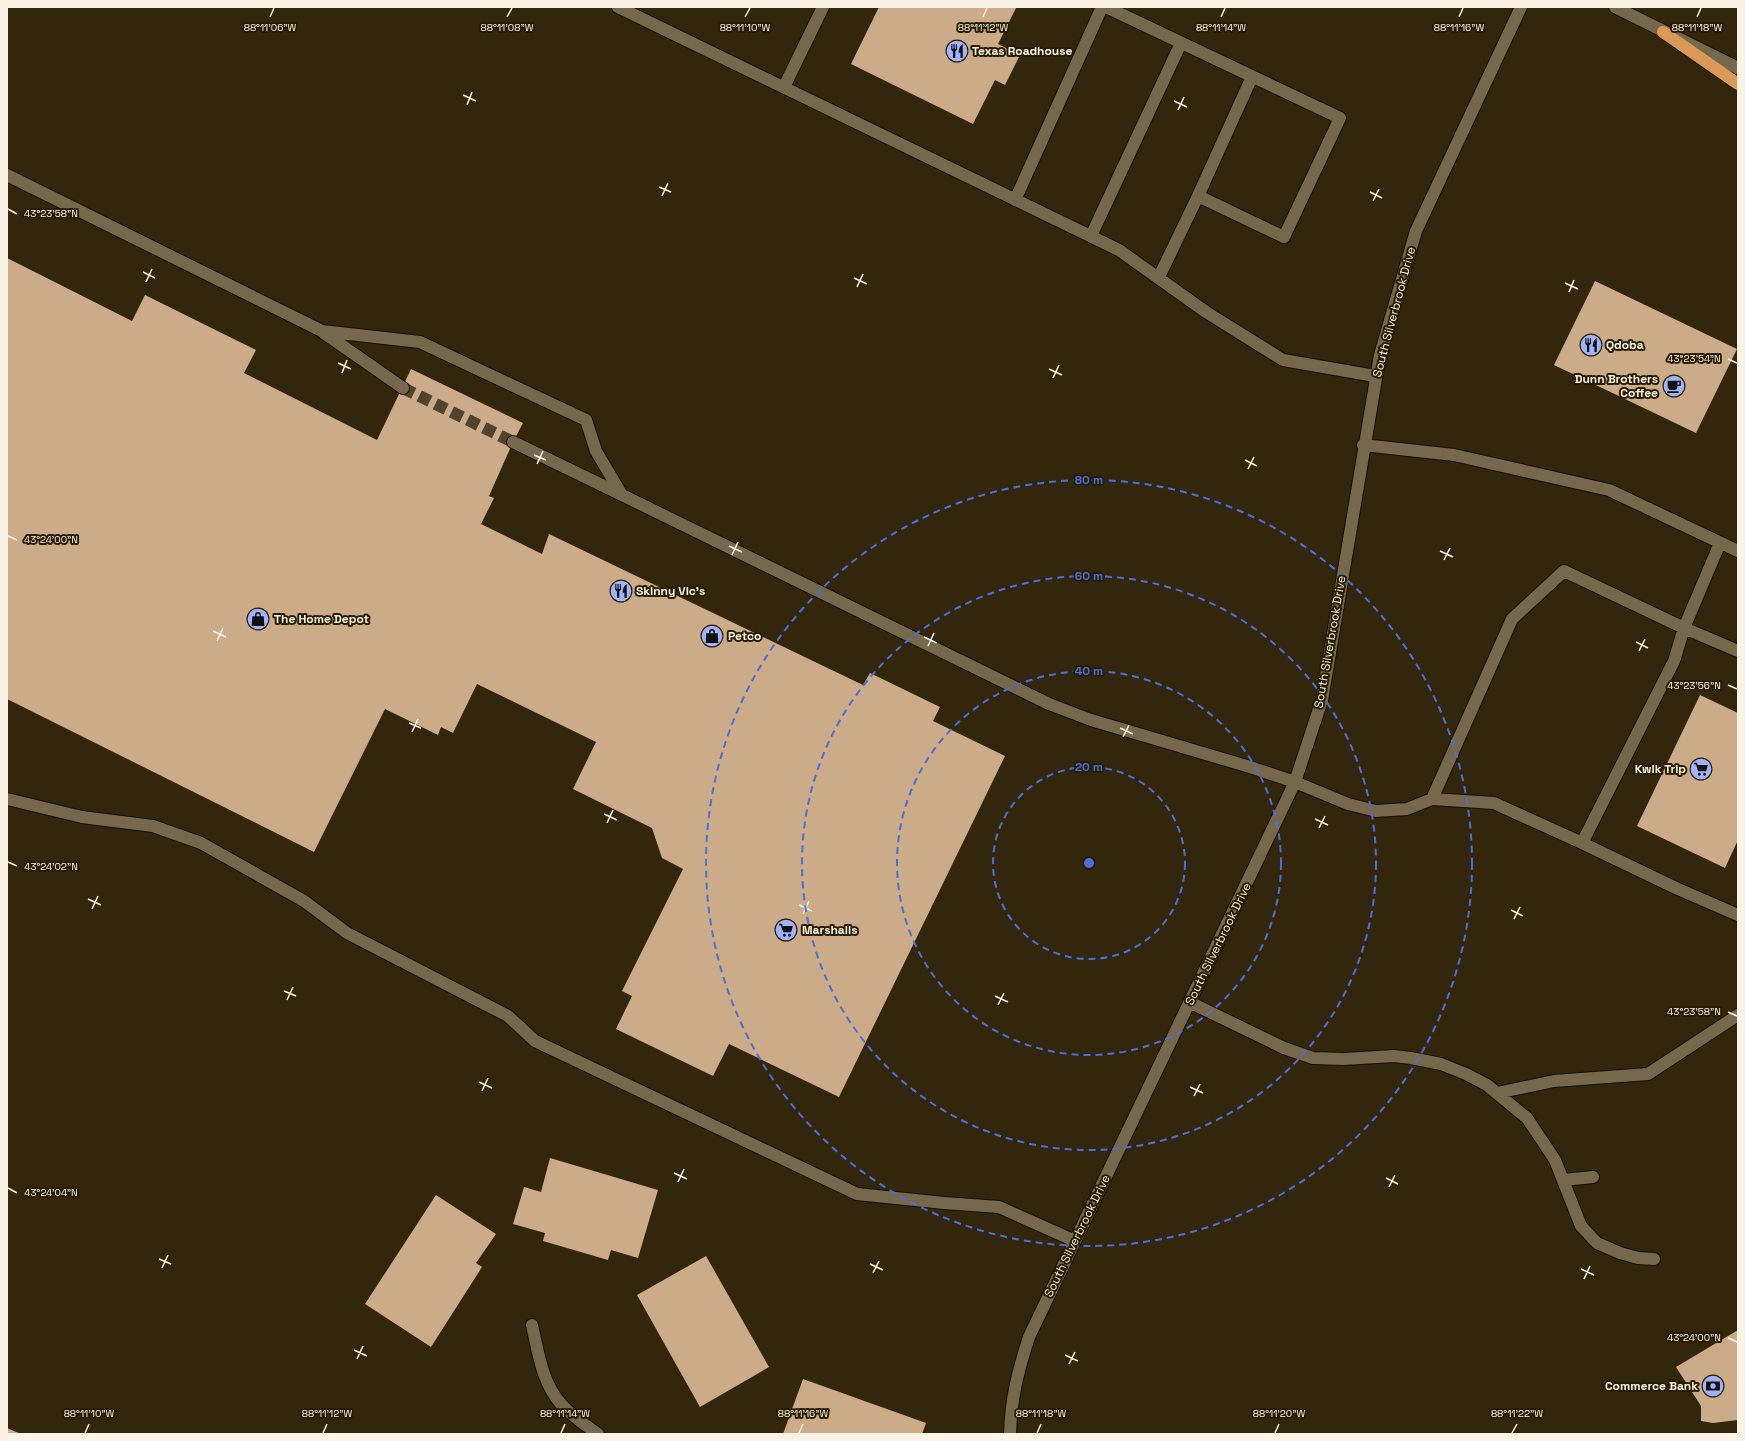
<svg xmlns="http://www.w3.org/2000/svg" width="1745" height="1441" viewBox="0 0 1745 1441" font-family="'Space Grotesk',sans-serif">
  <style>
    .building { fill: #ccab88 }
    .lines { fill: none; stroke-linecap: round; stroke-linejoin: round }
    .minor-tunnel { stroke: #50452c; stroke-width: 12; stroke-dasharray: 12 6; stroke-linecap: butt }
    .minor-casing { stroke: #1a0f00; stroke-width: 14 }
    .highway-casing { stroke: #1a0f00; stroke-width: 14 }
    .minor { stroke: #75684c; stroke-width: 12 }
    .highway { stroke: #da9956; stroke-width: 12 }
    .ticks { fill: none; stroke: #fbf4e4; stroke-width: 1.5 }
    .ring { fill: none; stroke: #496fda; stroke-width: 2; stroke-dasharray: 7 5 }
    .labels { text-anchor: middle; stroke-width: 4; stroke-linejoin: round; paint-order: stroke }
    .poi-label { font-size: 12px; font-weight: bold; fill: #fbf4e4; stroke: #281d03; text-anchor: start }
    .street-label { font-size: 12px; fill: #fbf4e4; stroke: #281d03 }
    .ticks-label { font-size: 10px; text-anchor: middle; fill: #fbf4e4; stroke: #281d03; stroke-width: 4; stroke-linejoin: round; paint-order: stroke }
    .centre { fill: #496fda; stroke: #281d03; stroke-width: 2 }
    .ring-label { font-size: 12px; text-anchor: middle; font-weight: bold; fill: #496fda; stroke: #281d03; stroke-width: 4; stroke-linejoin: round; paint-order: stroke }
  </style>
  <rect width="100%" height="100%" fill="#32260c"/>
  <path class="building" d="M879,7L1016,8L998,44L1020,55L1005,85L995,80L973,124L851,64Z
    M7,258L132,321L145,295L256,350L244,373L377,440L411,369L523,423L513,442L489,496L494,498L481,524L542,554L549,534L863,685L870,673L940,707L933,721L1005,756L839,1097L729,1044L713,1076L616,1029L632,996L622,991L683,869L662,858L652,828L573,789L596,742L477,684L453,733L441,727L438,735L385,709L314,852L7,699Z
    M1595,281L1737,349L1696,433L1554,365Z
    M1700,695L1738,713V840L1725,868L1637,826Z
    M550,1158L658,1190L638,1258L611,1250L608,1260L543,1241L545,1233L513,1224L524,1187L541,1192Z
    M436,1195L496,1234L476,1263L482,1267L431,1347L365,1304Z
    M706,1256L769,1367L700,1407L637,1295Z
    M1738,1330V1420L1713,1423L1701,1421V1406L1676,1367Z
    M803,1379L926,1423L922,1434H783Z
    M7,1428L21,1434H7Z"/>
  <g class="lines">
    <path class="minor-tunnel" d="M403,388L513,442"/>
    <g class="minor-casing">
      <path id="minor" d="M618,7L1119,250L1206,312L1283,360L1375,376
        M1106,7L1340,118L1284,237L1198,196L1159,277
        M1615,7L1738,68
        M784,87L823,7
        M7,175L322,331L420,342L586,420L596,451L622,495L1049,704L1091,720L1250,767L1295,782L1348,804L1376,811L1407,809L1432,799L1494,803L1582,843L1674,661L1684,628L1720,543
        M1198,196L1252,77
        M1015,200L1102,7
        M1091,236L1181,43
        M324,333L403,388
        M513,442L622,495
        M1363,445L1454,455L1609,490L1738,551
        M7,799L82,817L153,826L201,843L304,901L347,933L508,1016L535,1041L857,1194L944,1203L999,1207L1075,1241
        M1432,799L1512,619L1564,571L1684,628L1738,651
        M1582,843L1678,889L1738,915
        M1189,1002L1284,1048L1313,1058L1344,1059L1394,1056L1411,1058L1441,1064L1466,1074L1487,1085L1527,1118L1555,1160L1581,1226L1597,1243L1620,1253L1638,1258L1654,1259
        M1497,1093L1554,1081L1648,1074L1738,1015
        M1563,1180L1593,1177
        M532,1325C538,1351 542,1384 562,1405C572,1416 585,1425 598,1434
        M1010,1434C1011,1398 1018,1371 1029,1337L1295,782L1322,700L1380,355L1416,231L1521,7"/>
    </g>
    <g class="highway-casing">
      <path id="highway" d="M1663,32L1738,84"/>
    </g>
    <use href="#minor" class="minor"/>
    <use href="#highway" class="highway"/>
  </g>
  <path class="ticks" d="M270,17L274,8M507,17L512,8M745,17L750,8M983,17L987,8M1221,17L1225,8M1459,17L1463,8M1697,17L1701,8M463,95L476,101M1174,101L1187,107M467,105L472,92M1178,110L1184,97M659,187L671,192M1370,192L1382,198M662,196L668,183M1373,201L1379,189M8,209L17,214M143,272L155,278M854,278L867,284M146,282L152,269M1565,283L1578,289M857,287L863,274M1569,292L1574,280M1728,359L1737,363M338,363L351,369M1049,369L1062,375M342,373L347,360M1053,378L1059,365M534,455L546,460M1245,460L1257,466M537,464L543,451M1248,469L1254,457M8,536L17,540M729,546L742,552M1440,551L1453,557M732,555L738,542M1444,560L1450,548M213,631L226,637M924,637L937,643M217,641L223,628M1636,642L1648,648M928,646L934,633M1639,651L1645,639M1728,685L1737,689M409,723L421,728M1120,728L1133,734M412,732L418,719M1123,737L1129,725M604,814L617,820M1315,819L1328,825M607,823L613,810M1319,828L1325,816M8,862L17,866M88,899L101,905M799,905L812,911M92,909L98,896M1511,910L1523,916M803,914L809,901M1514,919L1520,907M284,991L296,996M995,996L1008,1002M287,1000L293,987M998,1005L1004,993M1728,1012L1737,1016M479,1082L492,1088M1190,1087L1203,1093M482,1091L488,1078M1194,1096L1200,1084M674,1173L687,1179M1386,1178L1398,1184M678,1182L684,1169M1389,1187L1395,1175M8,1188L17,1193M159,1259L171,1264M870,1264L883,1270M162,1268L168,1255M1581,1269L1594,1275M873,1273L879,1261M1584,1279L1590,1266M1728,1338L1737,1342M354,1350L367,1356M1065,1355L1078,1361M357,1359L363,1346M1069,1364L1075,1352M85,1433L89,1424M323,1433L327,1424M561,1433L565,1424M799,1433L803,1424M1037,1433L1041,1424M1275,1433L1279,1424M1512,1433L1517,1424"/>
  <g class="ring">
    <circle cx="1089" cy="863" r="96"/>
    <circle cx="1089" cy="863" r="192"/>
    <circle cx="1089" cy="863" r="287"/>
    <circle cx="1089" cy="863" r="383"/>
  </g>
  <defs>
    <g id="restaurant-disc" transform="scale(1.15)"><circle r="9.5" fill="#a1b3fd" stroke="#281d03"/><path d="M-5-6h1v4h1v-4h1v4h1v-4h1v5L-1.5 .5V6h-2V.5L-5-1ZM5-6V6H3V1.5H1.5Q1.5-4 5-6Z" fill="#111"/></g>
    <g id="cafe-disc" transform="scale(1.15)"><circle r="9.5" fill="#a1b3fd" stroke="#281d03"/><path d="M-5.5-4.5H6V0H3Q3 3.5 0 3.5H-2.5Q-5.5 3.5-5.5 0ZM3-3.2v2h1.7v-2ZM-6 4.5H4V6H-6Z" fill="#111"/></g>
    <g id="shop-disc" transform="scale(1.15)"><circle r="9.5" fill="#a1b3fd" stroke="#281d03"/><path d="M-5-2.5h2.3a2.7 3.5 0 0 1 5.4 0H5L5.5 6h-11ZM-1.5-2.5h3a1.5 2.3 0 0 0-3 0Z" fill="#111"/></g>
    <g id="supermarket-disc" transform="scale(1.15)"><circle r="9.5" fill="#a1b3fd" stroke="#281d03"/><path d="M-6-5.5h2.5l.6 2H6L4.5 2H-2.5L-4.4-4H-6ZM-1.5 3.2a1.3 1.3 0 1 0 .1 0ZM3 3.2a1.3 1.3 0 1 0 .1 0Z" fill="#111"/></g>
    <g id="bank-disc" transform="scale(1.15)"><circle r="9.5" fill="#a1b3fd" stroke="#281d03"/><path d="M-6-4H6V4H-6ZM0-2.3a2.3 2.3 0 1 0 0 4.6a2.3 2.3 0 1 0 0-4.6Z" fill="#111"/></g>
  </defs>
  <g fill-rule="evenodd">
    <use href="#restaurant-disc" x="957" y="51"/>
    <use href="#restaurant-disc" x="1591" y="345"/>
    <use href="#cafe-disc" x="1674" y="386"/>
    <use href="#restaurant-disc" x="621" y="591"/>
    <use href="#shop-disc" x="258" y="619"/>
    <use href="#shop-disc" x="712" y="636"/>
    <use href="#supermarket-disc" x="1701" y="769"/>
    <use href="#supermarket-disc" x="786" y="930"/>
    <use href="#bank-disc" x="1713" y="1386"/>
  </g>
  <g class="labels">
    <g class="poi-label">
      <text x="972" y="55">Texas Roadhouse</text>
      <text x="1606" y="349">Qdoba</text>
      <text x="1658" y="383" text-anchor="end">Dunn Brothers<tspan x="1658" dy="14">Coffee</tspan></text>
      <text x="636" y="595">Skinny Vic's</text>
      <text x="274" y="623">The Home Depot</text>
      <text x="728" y="640">Petco</text>
      <text x="1686" y="773" text-anchor="end">Kwik Trip</text>
      <text x="802" y="934">Marshalls</text>
      <text x="1698" y="1390" text-anchor="end">Commerce Bank</text>
    </g>
    <g class="street-label">
      <text transform="translate(1394 312) rotate(-75)" y="4">South Silverbrook Drive</text>
      <text transform="translate(1330 642) rotate(-80)" y="4">South Silverbrook Drive</text>
      <text transform="translate(1218 944) rotate(-64)" y="4">South Silverbrook Drive</text>
      <text transform="translate(1077 1236) rotate(-64)" y="4">South Silverbrook Drive</text>
    </g>
  </g>
  <g class="ticks-label">
    <text x="270" y="31">88°11'06"W</text>
    <text x="507" y="31">88°11'08"W</text>
    <text x="745" y="31">88°11'10"W</text>
    <text x="983" y="31">88°11'12"W</text>
    <text x="1221" y="31">88°11'14"W</text>
    <text x="1459" y="31">88°11'16"W</text>
    <text x="1697" y="31">88°11'18"W</text>
    <text x="51" y="217">43°23'58"N</text>
    <text x="1694" y="362">43°23'54"N</text>
    <text x="51" y="543">43°24'00"N</text>
    <text x="1694" y="689">43°23'56"N</text>
    <text x="51" y="870">43°24'02"N</text>
    <text x="1694" y="1015">43°23'58"N</text>
    <text x="51" y="1196">43°24'04"N</text>
    <text x="1694" y="1341">43°24'00"N</text>
    <text x="89" y="1417">88°11'10"W</text>
    <text x="327" y="1417">88°11'12"W</text>
    <text x="565" y="1417">88°11'14"W</text>
    <text x="803" y="1417">88°11'16"W</text>
    <text x="1041" y="1417">88°11'18"W</text>
    <text x="1279" y="1417">88°11'20"W</text>
    <text x="1517" y="1417">88°11'22"W</text>
  </g>
  <circle cx="1089" cy="863" r="6" class="centre"/>
  <g class="ring-label">
    <text x="1089" y="484">80 m</text>
    <text x="1089" y="580">60 m</text>
    <text x="1089" y="675">40 m</text>
    <text x="1089" y="771">20 m</text>
  </g>
  <rect width="1745" height="1441" fill="none" stroke="#fbf4e4" stroke-width="16"/>
</svg>
